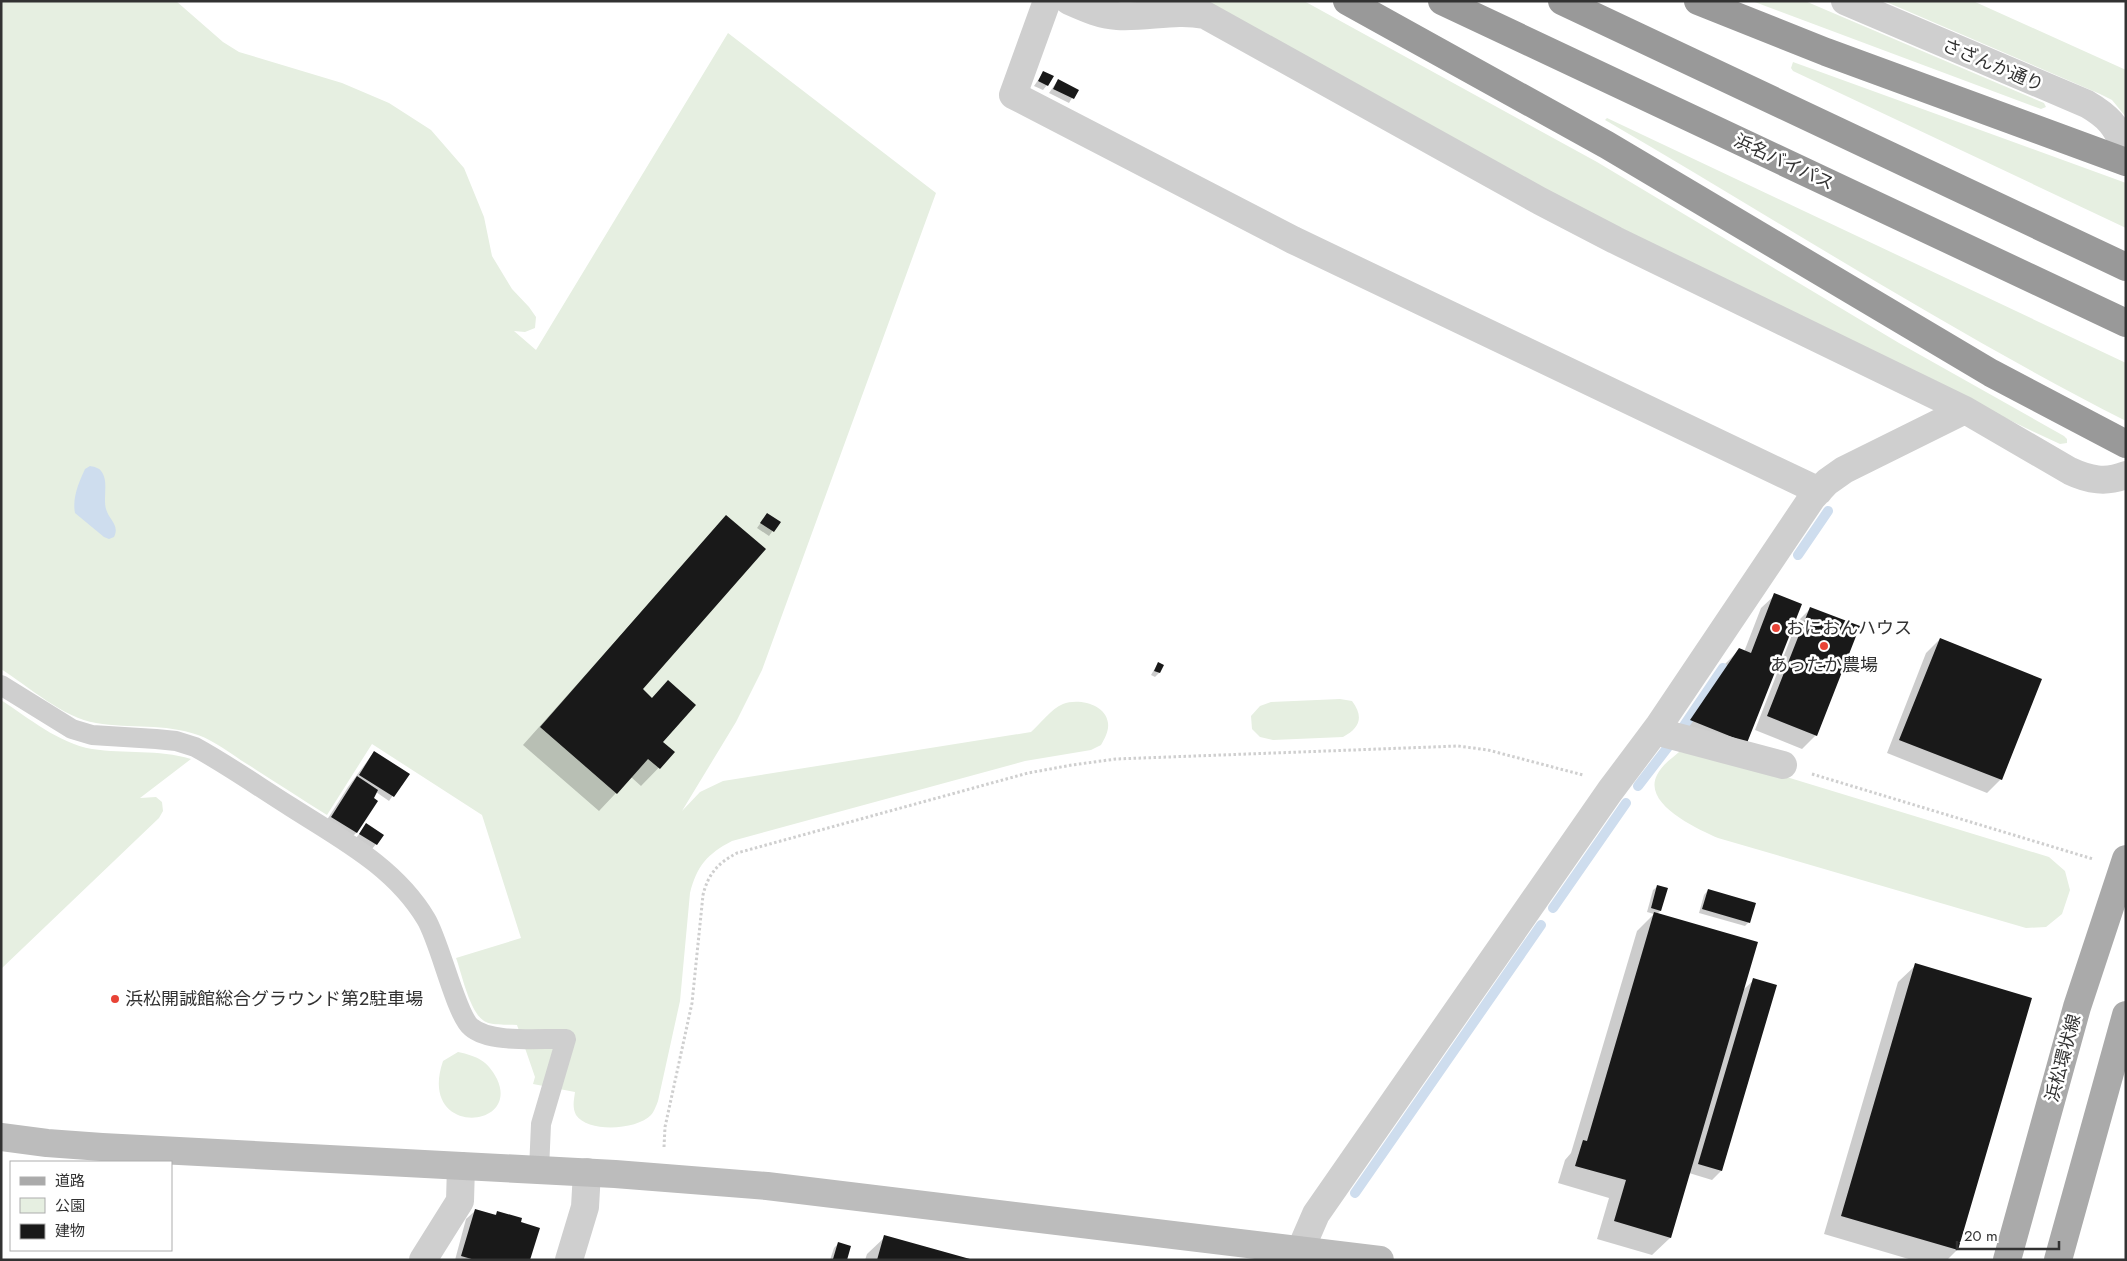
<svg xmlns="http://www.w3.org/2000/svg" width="2127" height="1261" viewBox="0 0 2127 1261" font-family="Jost,'Noto Sans JP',sans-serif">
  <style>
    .green { fill: #e6efe1 }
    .water { fill: #ceddee }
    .shadow { fill: #0003 }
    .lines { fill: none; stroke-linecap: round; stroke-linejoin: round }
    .stream { stroke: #ceddee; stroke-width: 10 }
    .building { fill: #191919 }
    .path { stroke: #cfcfcf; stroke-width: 3; stroke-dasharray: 2.5 2.5; stroke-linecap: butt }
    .lane { stroke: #cfcfcf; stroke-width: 20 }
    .street { stroke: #cfcfcf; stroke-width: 28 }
    .secondary { stroke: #bcbcbc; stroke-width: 28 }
    .primary { stroke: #aaa; stroke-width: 28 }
    .highway { stroke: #999; stroke-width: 28 }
    .poi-dot { fill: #e84336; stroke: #fff; stroke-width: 2 }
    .labels { text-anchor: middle; stroke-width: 5; stroke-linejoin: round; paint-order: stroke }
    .street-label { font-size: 18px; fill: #323232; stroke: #fff }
    .poi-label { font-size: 18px; fill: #323232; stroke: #fff; text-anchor: start }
  </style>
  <rect width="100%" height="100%" fill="#fff"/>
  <path class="green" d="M1,1H176L223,42L239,52L342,83L389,103L431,130L464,168L484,217L492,256L512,289L529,307L536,317L535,328L525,332L514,331L536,350L728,33L936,193L762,670L736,722L682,811L700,792L723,781L1031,732C1040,724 1051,709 1063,704C1078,698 1106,704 1108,723C1109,731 1105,738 1101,745L1091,750L1025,761L732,841C707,854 697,866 690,893L680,1001L658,1101C656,1106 654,1112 651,1115C637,1130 588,1133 576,1115C572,1107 574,1100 575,1092L533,1084L535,1077L517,1025C507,1024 495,1026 486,1022C470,1015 462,974 456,958L521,938L482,815L372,744L327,815C300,798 274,781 247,764C231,754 215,741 198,735C164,723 131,729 96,723C64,718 29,687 1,669Z
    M1204,1H1304L1597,162L1899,343L2064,436L2067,439V443L2060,444L2032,431L1582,212Z
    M1752,1H1805L2044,103L2046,107L2041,109Z
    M1884,1H1973L2126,70V117L2112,100L2100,94Z
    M1793,62L2126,183V228L1793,71L1791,68Z
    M1607,118L2126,363V421C1947,330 1779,221 1605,120Z
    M1340,699L1352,701C1364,717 1360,728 1343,737L1273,740L1260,737L1252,729L1251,716L1260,706L1271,702Z
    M1,700C29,718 58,743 92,749C125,754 158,749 191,759L140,798L156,797L162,802L163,811L159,818L1,969Z
    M1679,752L1699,753L1780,775L2049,857L2065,871L2070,890L2062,914L2046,927L2026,928L1718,838C1698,829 1642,804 1657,775C1662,765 1671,759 1679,752Z
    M458,1052C477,1056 488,1061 497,1079C521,1130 417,1137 443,1061Z"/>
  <path class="water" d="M90,466C96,467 100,468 103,474C108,484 103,498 106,509C109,520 120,525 114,537L109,539L104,537L75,513C72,498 79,482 85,469Z"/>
  <path class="shadow" d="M1043,73L1047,85L1043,90L1034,86Z
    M1058,80L1077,90L1069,103L1049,93Z
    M767,514L779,522L769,536L757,528Z
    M726,517L641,689L651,699L668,682L661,742L673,753L641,786L631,777L599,811L523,745Z
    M1775,595L1746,742L1678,734L1725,664L1739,650L1744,652L1761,608Z
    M1811,608L1816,735L1802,749L1755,730L1797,622Z
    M1940,639L2001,779L1987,793L1887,753L1926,653Z
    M1158,663L1159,673L1155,677L1151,675Z
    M374,752L408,774L389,801L376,792L372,799L376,801L356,833L347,842L323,826L348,787Z
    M366,825L376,844L372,849L356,838Z
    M1658,886L1667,888L1660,911L1657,914L1743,990L1754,980L1721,1171L1712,1180L1689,1173L1670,1238L1652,1255L1597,1239L1609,1198L1558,1183L1565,1160L1571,1153L1637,931L1654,914L1647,912L1653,890Z
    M1708,890L1749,922L1745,926L1699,913L1704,895Z
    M1916,965L2030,998L1957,1250L1947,1260H1912L1824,1234L1898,982Z
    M476,1210L494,1216L497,1213L520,1223L529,1260H455L466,1219Z
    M885,1237L968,1260H865L867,1254Z
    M838,1244L845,1260H830L834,1248Z"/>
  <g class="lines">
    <path class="stream" d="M1798,555L1828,511
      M1681,730L1723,668
      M1638,786L1671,743
      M1553,908L1626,803
      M1355,1193L1541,925"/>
  </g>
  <path class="building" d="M1043,71L1054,76L1048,86L1038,81Z
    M1058,79L1079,90L1074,99L1053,89Z
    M767,513L781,522L774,532L760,523Z
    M726,515L766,549L643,689L652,698L668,680L696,705L663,742L675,752L660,769L648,759L617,794L540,727Z
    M1774,593L1802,604L1747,743L1690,720L1739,648L1751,653Z
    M1810,607L1860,626L1817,736L1767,716Z
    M1940,638L2042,679L2002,780L1899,740Z
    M1158,662L1164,665L1160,673L1154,671Z
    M374,751L410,774L394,797L359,775Z
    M357,776L378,790L374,798L378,801L357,833L331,817Z
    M366,823L384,835L377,845L359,834Z
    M1657,885L1668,888L1661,911L1651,908Z
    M1708,889L1756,903L1750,923L1702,909Z
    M1654,912L1758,942L1671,1238L1614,1221L1626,1180L1575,1166L1583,1140L1587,1141Z
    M1915,963L2032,998L1958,1250L1841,1216Z
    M1753,978L1777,985L1722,1171L1698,1164Z
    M475,1209L496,1215L497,1211L522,1218L521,1222L540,1228L530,1260H475L461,1256Z
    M884,1235L970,1259V1260H877Z
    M838,1242L851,1246L847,1260L833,1259Z"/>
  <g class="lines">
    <path class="path" d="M1812,774L2093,859
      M664,1147L665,1127L692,1003L703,895C708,874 718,863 737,853L1028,773L1072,765L1116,759L1458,746L1488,750L1583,775"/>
    <path class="lane" d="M1,685L72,729L92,735L156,739L176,741L195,747C228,765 259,787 291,807C341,839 395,867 426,919C440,942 456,1015 471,1027C490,1044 541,1038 566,1039L541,1124L539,1170"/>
    <path class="street" d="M1047,1L1013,95L1293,240L1819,491
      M1069,1C1085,8 1100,15 1117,16C1147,18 1175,9 1205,15L1540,201L1615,240L1965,410L2070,471C2089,480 2106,483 2126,475
      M1845,1L2087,104C2109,117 2115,125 2126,148
      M1655,731L1783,765
      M423,1260L460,1201L461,1166
      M569,1260L585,1207L587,1172
      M1296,1260L1316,1214L1610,791L1658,727L1812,498L1827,482L1844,470L1965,410"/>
    <path class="secondary" d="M1,1137L47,1143L102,1147L615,1174L767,1186L1380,1260"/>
    <path class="primary" d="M2007,1260L2077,1007L2126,859
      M2058,1260L2126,1015"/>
    <path class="highway" d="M1347,1L1607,145L1991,373L2126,444
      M1442,1L2126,323
      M1562,1L2126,267
      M1698,1L1826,52L2126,162"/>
  </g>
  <g class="poi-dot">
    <circle cx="1776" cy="628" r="5"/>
    <circle cx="1824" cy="646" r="5"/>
    <circle cx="115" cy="999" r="5"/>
  </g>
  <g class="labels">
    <g class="street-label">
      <text transform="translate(1993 65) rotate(23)" y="6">さざんか通り</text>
      <text transform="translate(1784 162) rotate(25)" y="6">浜名バイパス</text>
      <text transform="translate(2063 1058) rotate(-75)" y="6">浜松環状線</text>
    </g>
    <g class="poi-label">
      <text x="1786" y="634">おにおんハウス</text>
      <text x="1824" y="671" text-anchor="middle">あったか農場</text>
      <text x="125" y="1005">浜松開誠館総合グラウンド第2駐車場</text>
    </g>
  </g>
  <rect width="2127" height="1261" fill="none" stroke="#323232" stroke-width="5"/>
  <rect x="10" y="1161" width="162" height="90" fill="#ffffff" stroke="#adadad"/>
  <rect x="20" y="1177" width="25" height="8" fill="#aaaaaa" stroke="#adadad"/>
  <text x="55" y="1186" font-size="15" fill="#323232">道路</text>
  <rect x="20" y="1198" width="25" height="15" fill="#e6efe1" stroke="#adadad"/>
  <text x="55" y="1211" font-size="15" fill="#323232">公園</text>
  <rect x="20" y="1224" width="25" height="15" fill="#191919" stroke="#adadad"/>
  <text x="55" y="1236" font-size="15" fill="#323232">建物</text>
  <path d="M1957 1241v8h102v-8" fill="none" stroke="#323232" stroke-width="2.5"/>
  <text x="1964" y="1241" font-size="15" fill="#323232" stroke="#ffffff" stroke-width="4" paint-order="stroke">20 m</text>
</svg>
